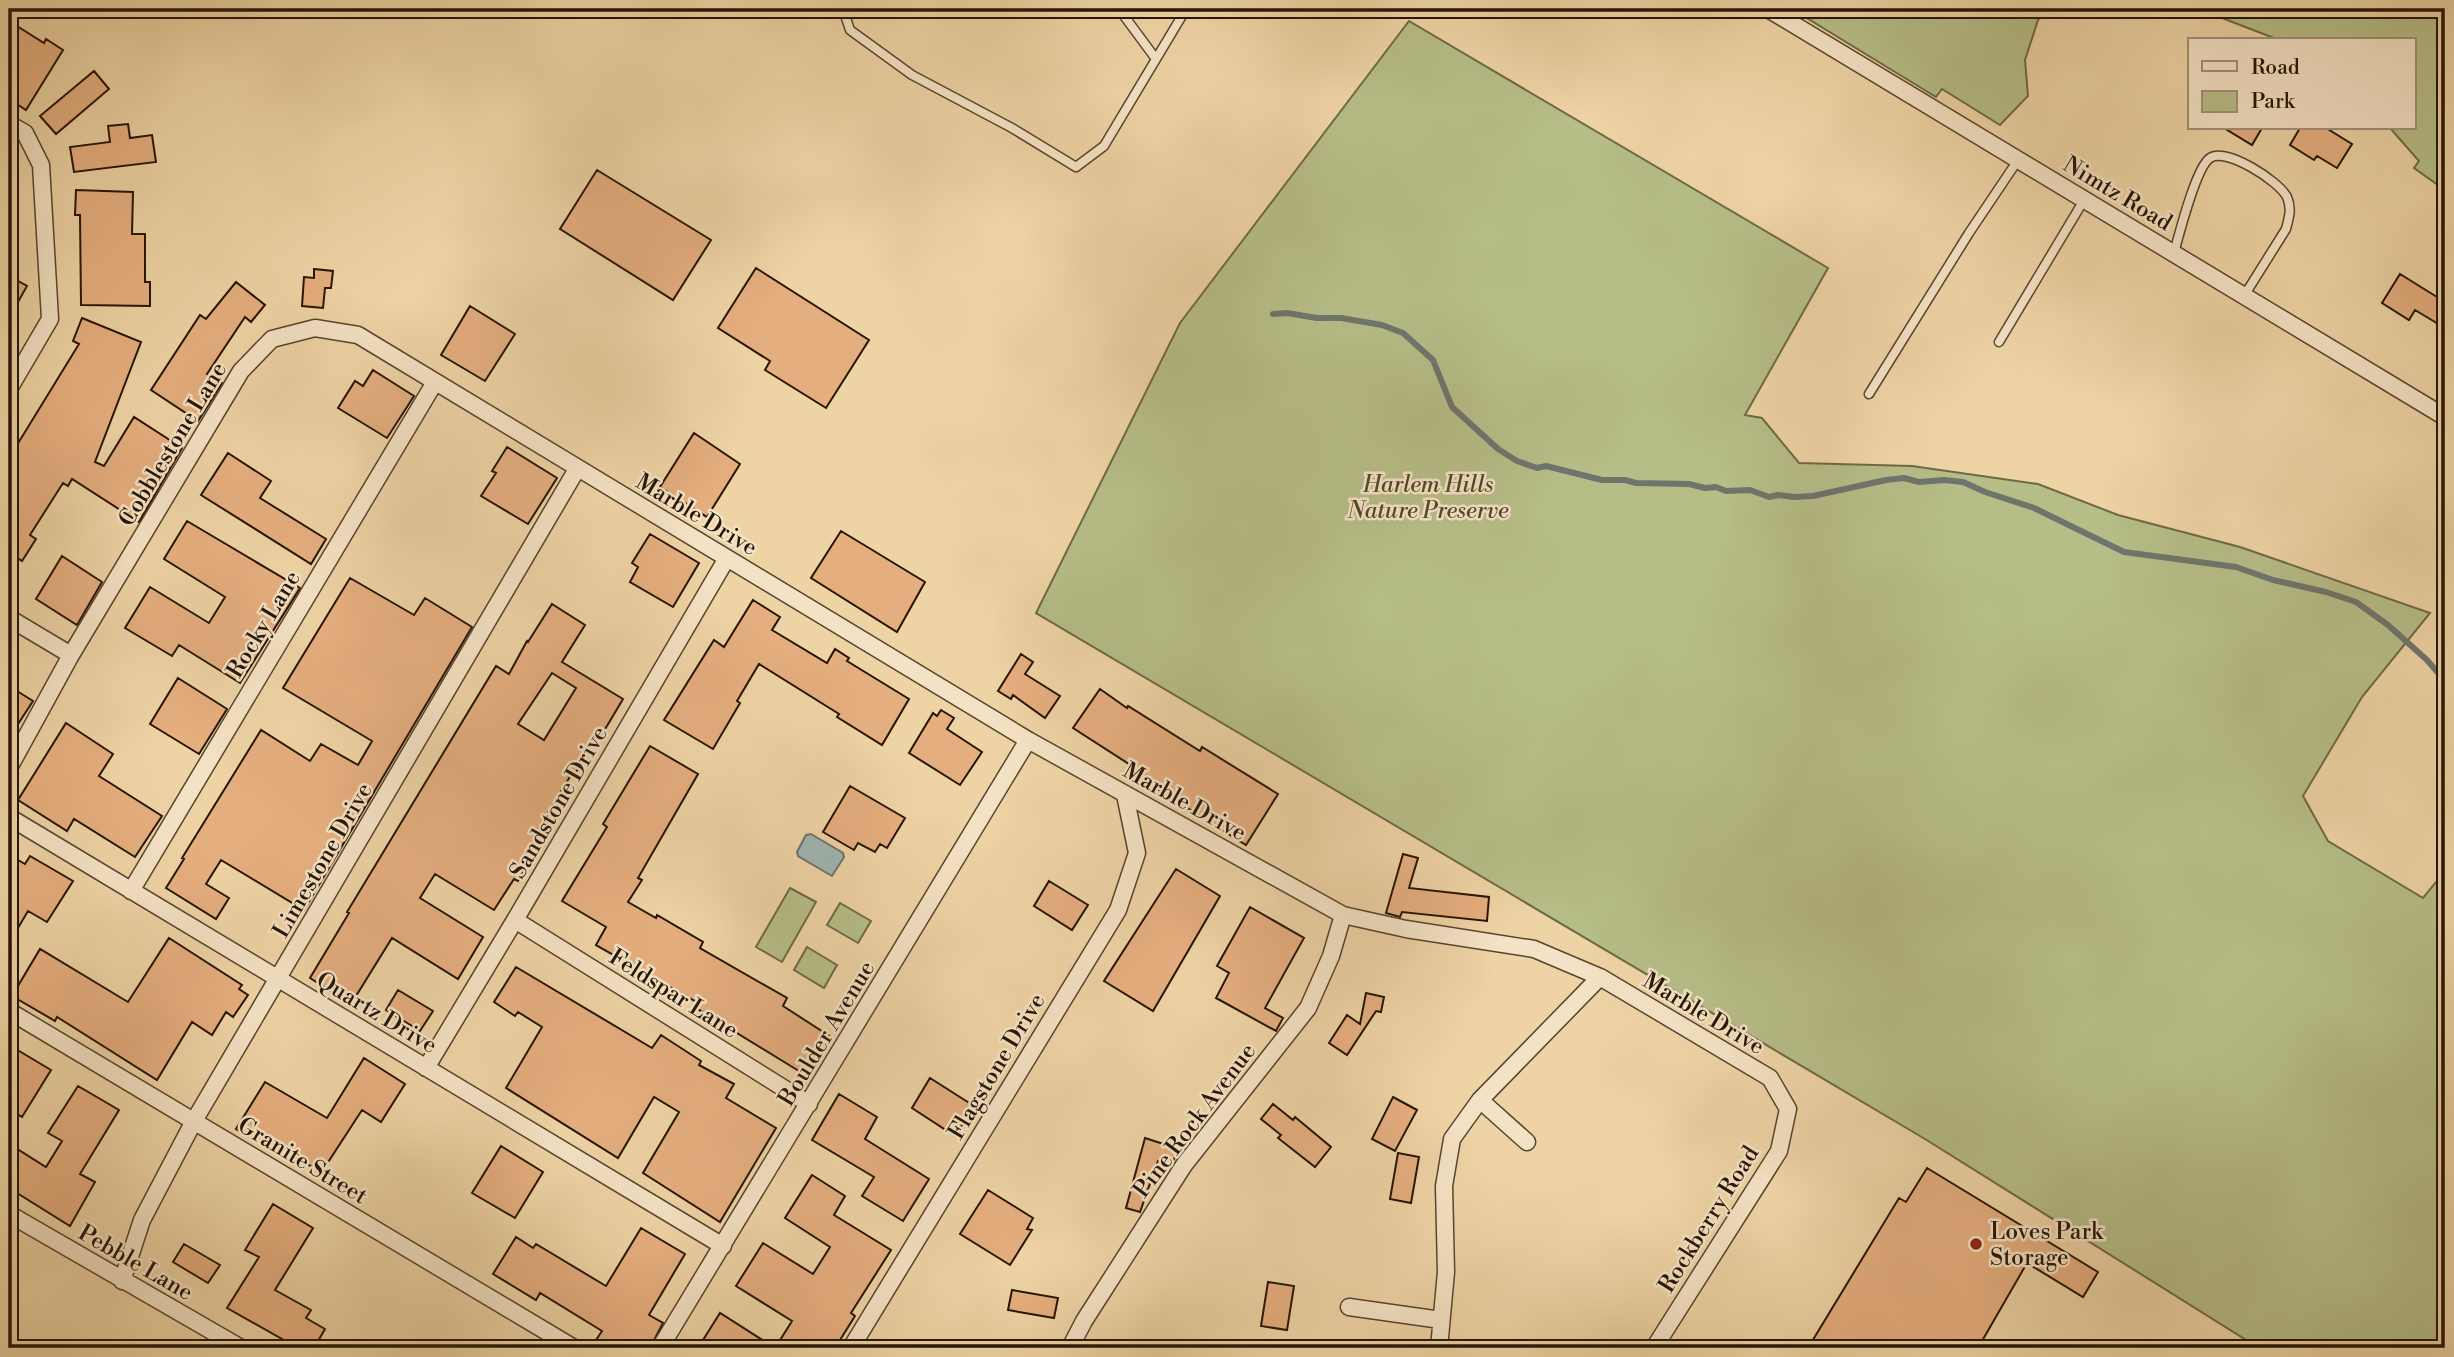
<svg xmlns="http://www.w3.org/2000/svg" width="2454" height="1357" viewBox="0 0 2454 1357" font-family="'Libre Bodoni',serif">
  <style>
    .green { fill: #b6bd87; stroke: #6e6946; stroke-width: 2 }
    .water { fill: #9fb5b2; stroke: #6e756d; stroke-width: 2 }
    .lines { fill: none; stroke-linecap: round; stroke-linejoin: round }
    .stream { stroke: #6e756d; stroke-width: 6 }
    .building { fill: #e5ae7f; stroke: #251505; stroke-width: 2; fill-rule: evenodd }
    .service-casing { stroke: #57442d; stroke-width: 11 }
    .minor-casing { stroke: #57442d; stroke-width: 19 }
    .service { stroke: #f4e2c4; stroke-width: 8 }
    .minor { stroke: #f4e2c4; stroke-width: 16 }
    .poi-dot { fill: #8f2418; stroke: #f4e2c4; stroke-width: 2.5 }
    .labels { text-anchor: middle; stroke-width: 5; stroke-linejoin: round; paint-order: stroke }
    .street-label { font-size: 23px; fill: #251505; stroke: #f4e2c4 }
    .park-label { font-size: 23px; font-style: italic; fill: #50472c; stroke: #f4e2c4 }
    .poi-label { font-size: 23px; fill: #251505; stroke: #f4e2c4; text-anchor: start }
  </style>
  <rect width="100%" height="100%" fill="#eed3a4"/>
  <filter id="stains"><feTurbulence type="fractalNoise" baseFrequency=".00286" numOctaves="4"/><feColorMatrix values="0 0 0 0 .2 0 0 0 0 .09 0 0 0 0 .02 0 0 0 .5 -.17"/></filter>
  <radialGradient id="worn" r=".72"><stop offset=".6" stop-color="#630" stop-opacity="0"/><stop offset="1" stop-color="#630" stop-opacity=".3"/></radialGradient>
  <path class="green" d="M1792,9H2048L2038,20L2025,60L2028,96L2000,125L1942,89L1936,97Z
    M2187,9H2445V190L2414,168L2419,161L2390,128H2414V40H2279L2222,18Z
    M1409,21L1828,268L1745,415L1762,418L1799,463L1912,466L2038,484L2118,515L2240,547L2430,613L2362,697L2303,796L2328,841L2423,898L2445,871V1348H2259L1925,1139L1036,613L1180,323Z
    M790,888L816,902L782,962L756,947Z
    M840,903L871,921L858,943L827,925Z
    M807,947L837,965L824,988L794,970Z"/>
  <path class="water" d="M811,834L843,853L844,857L832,876L798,856L797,852L806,835Z"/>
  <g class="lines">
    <path class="stream" d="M1273,314L1287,313L1317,318H1341L1382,325L1403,333L1433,360L1452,407L1498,449L1517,461L1537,468L1546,466L1602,480H1625L1636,483L1689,484L1705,488L1716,487L1726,491L1750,490L1769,497L1778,495L1794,497L1813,496L1886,480L1904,478L1919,482L1944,480L1963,482L1985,492L2034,508L2124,552L2236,567L2273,580L2326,592L2356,602L2388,625L2427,660L2445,681"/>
  </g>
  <path class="building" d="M9,21L44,43L46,39L63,50L26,110L9,99Z
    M94,71L109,89L56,134L40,116Z
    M128,124L130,138L152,135L156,162L74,172L70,147L110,142L108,126Z
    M2224,128H2262L2252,145Z
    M2300,128H2326L2352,144L2337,168L2317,156L2314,160L2290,145Z
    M597,170L711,240L673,300L560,229Z
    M76,190L133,192L132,234H145V282H150V306L81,305L80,215H75Z
    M756,268L869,340L826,408L765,370L770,361L718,328Z
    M314,269L333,271L331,288H325L323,308L302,306L304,277L314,278Z
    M2400,274L2445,302V328L2415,310L2409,320L2382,303Z
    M9,276L27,286L9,318Z
    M236,282L265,305L251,322L245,317L207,374L222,383L198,421L151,390L200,315L206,319Z
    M470,306L515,334L485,381L441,355Z
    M82,318L141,342L95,462L104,466L134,417L182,448L139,522L72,479L68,486L63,483L30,535L36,539L22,561L9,552V458L79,344L73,341Z
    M373,370L414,396L387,438L338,408L355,381L363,386Z
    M694,433L740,464L707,517L660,487Z
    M507,447L557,478L528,524L481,496L496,473L492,471Z
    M228,453L271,481L260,498L326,539L311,564L201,495Z
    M187,521L300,588L240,683L179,645L172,656L125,628L150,587L209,623L225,597L164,559Z
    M841,531L925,582L897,632L811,578Z
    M650,534L699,563L673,607L630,582L638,567L632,563Z
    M62,556L102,582L77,625L36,599Z
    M350,578L414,615L425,598L472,627L304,910L221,860L206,884L229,898L216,919L166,888L184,859L182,858L261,730L310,761L321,744L358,765L372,741L283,688Z
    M753,600L780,617L772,630L827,663L835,649L849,658L847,661L909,699L882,745L837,717L839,714L759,664L737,701L740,703L713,749L664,720L714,640L724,647Z
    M552,604L585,625L562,662L623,699L595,746L592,744L574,776L571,775L537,831L545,836L518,881L514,879L494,910L435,874L420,898L483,937L458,979L392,938L351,1004L310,978L349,913L347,912L496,666L509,674L527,641L528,642ZM552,673L576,688L544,740L518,724Z
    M1021,654L1033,662L1025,674L1060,696L1045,718L1013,695L1011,699L998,691Z
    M178,678L227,709L199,754L150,724Z
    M9,686L33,701L18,724L9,718Z
    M1100,689L1127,708L1128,706L1200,751L1202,747L1278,794L1246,845L1129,771L1132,766L1073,728Z
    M941,710L954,718L947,729L982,752L960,785L909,753L933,713L937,716Z
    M66,723L113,754L99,776L162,816L135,857L74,819L67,831L18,800Z
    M650,746L698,774L638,878L642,880L628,902L656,918L657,915L703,942L700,948L787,998L783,1006L831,1037L807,1076L696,1008L698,1003L596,945L606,927L562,901L607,827L603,824Z
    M850,786L905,818L887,848L880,844L875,852L858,843L854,850L823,832Z
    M1403,854L1418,858L1409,888L1489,897L1487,921L1402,912L1400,917L1386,913Z
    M9,855L25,864L30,856L73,881L47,922L28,911L9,943Z
    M1176,869L1220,896L1153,1011L1104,981Z
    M1049,881L1088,905L1072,930L1034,906Z
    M1250,907L1304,938L1265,1008L1283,1018L1276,1031L1216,998L1229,973L1217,966Z
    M169,938L242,985L239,989L248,995L233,1017L226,1012L212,1035L192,1022L157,1080L57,1017L55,1021L12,996L40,949L128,1002Z
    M516,967L652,1048L661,1035L701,1061L699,1065L734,1084L726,1098L776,1128L720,1222L643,1173L679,1112L654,1097L618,1158L506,1088L542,1027L518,1012L515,1016L494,1002Z
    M398,990L433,1011L420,1031L386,1010Z
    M1366,993L1384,997L1381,1012L1376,1011L1347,1055L1329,1043L1347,1015L1360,1024Z
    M9,1045L51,1070L22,1117L9,1110Z
    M364,1058L405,1084L381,1122L362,1110L321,1173L280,1146L276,1152L236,1129L265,1082L327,1118Z
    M930,1078L974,1106L955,1136L912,1108Z
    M78,1086L119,1110L80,1174L95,1182L70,1226L9,1188V1157L14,1147L46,1167L62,1141L48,1133Z
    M839,1094L877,1117L865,1139L929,1179L903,1221L862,1196L874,1177L812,1140Z
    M1393,1097L1417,1110L1395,1151L1372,1139Z
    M1273,1104L1293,1120L1295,1117L1331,1147L1315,1167L1278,1138L1281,1135L1261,1119Z
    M1145,1138L1179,1149L1171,1165L1158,1161L1140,1212L1126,1208Z
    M501,1146L543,1172L515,1218L472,1193Z
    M1398,1153L1419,1157L1411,1203L1390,1199Z
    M1927,1168L2098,1272L2083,1297L2027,1263L1978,1348H1808L1899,1198L1906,1202Z
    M812,1175L845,1196L834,1215L891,1250L851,1313L855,1316L835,1348H698L720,1313L775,1348L792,1321L736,1286L763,1243L813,1274L830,1247L785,1218Z
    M988,1190L1033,1218L1027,1229L1032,1230L1010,1265L960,1234Z
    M273,1204L313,1228L275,1290L311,1310L306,1318L325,1329L314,1348H298L227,1308L259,1257L245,1250Z
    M641,1228L685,1254L649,1315L663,1323L650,1348H610L596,1340L602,1331L540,1293L536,1300L493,1274L516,1237L533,1248L536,1244L606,1286Z
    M184,1244L220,1265L208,1283L173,1262Z
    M1268,1282L1294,1286L1287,1330L1261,1326Z
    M1012,1290L1058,1298L1054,1318L1008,1310Z"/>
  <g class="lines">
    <g class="service-casing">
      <path id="service" d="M843,9L850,30L912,75L1012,128L1076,167L1104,146L1186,9
        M1119,9L1156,59
        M2174,253C2179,235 2196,167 2210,158C2226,147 2279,181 2287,197C2292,209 2289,217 2286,229L2244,296
        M1999,342L2084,200
        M1869,394L1969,233L2018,160"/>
    </g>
    <g class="minor-casing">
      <path id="minor" d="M1768,9L2445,417
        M9,124L25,133L41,165L50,319L9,389
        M9,618L71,655
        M9,768L71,655L241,371L272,339L315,328L358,335L1028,740L1343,915L1406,929L1534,949L1600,977L1770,1078L1788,1109L1779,1151L1654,1348
        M9,817L723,1246
        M131,891L435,382
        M515,920L809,1104
        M9,1011L574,1348
        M426,1068L515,920L727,558
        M1480,1100L1527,1142
        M9,1214L241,1348
        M122,1281L142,1220L194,1121L577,469
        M1349,1307L1441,1320
        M660,1348L1028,740
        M851,1348L1118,910L1137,853L1125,795
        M1070,1348L1084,1321L1184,1165L1308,1008L1331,956L1343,915
        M1439,1348L1446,1272L1444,1186L1452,1139L1480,1100L1600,977"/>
    </g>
    <use href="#service" class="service"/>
    <use href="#minor" class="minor"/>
  </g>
  <circle class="poi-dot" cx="1976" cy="1244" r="7"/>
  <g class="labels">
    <g class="street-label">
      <text transform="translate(2118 193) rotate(31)" y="8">Nimtz Road</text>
      <text transform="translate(172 444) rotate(-59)" y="8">Cobblestone Lane</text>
      <text transform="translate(697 514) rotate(31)" y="8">Marble Drive</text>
      <text transform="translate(263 624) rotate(-59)" y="8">Rocky Lane</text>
      <text transform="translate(1185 801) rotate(29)" y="8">Marble Drive</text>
      <text transform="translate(558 802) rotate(-60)" y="8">Sandstone Drive</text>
      <text transform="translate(322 860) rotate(-60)" y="8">Limestone Drive</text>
      <text transform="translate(674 993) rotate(32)" y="8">Feldspar Lane</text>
      <text transform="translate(377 1012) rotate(31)" y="8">Quartz Drive</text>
      <text transform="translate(1704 1013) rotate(31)" y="8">Marble Drive</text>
      <text transform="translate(826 1033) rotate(-59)" y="8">Boulder Avenue</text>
      <text transform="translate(996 1066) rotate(-59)" y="8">Flagstone Drive</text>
      <text transform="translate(1194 1120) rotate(-53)" y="8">Pine Rock Avenue</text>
      <text transform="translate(303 1160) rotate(31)" y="8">Granite Street</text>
      <text transform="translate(1708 1219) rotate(-58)" y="8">Rockberry Road</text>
      <text transform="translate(136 1262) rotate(30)" y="8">Pebble Lane</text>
    </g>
    <g class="park-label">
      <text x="1428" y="492">Harlem Hills<tspan x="1428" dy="26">Nature Preserve</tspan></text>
    </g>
    <g class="poi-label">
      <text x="1990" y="1239">Loves Park<tspan x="1990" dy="26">Storage</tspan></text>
    </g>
  </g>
  <rect width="2454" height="1357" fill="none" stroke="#eed3a4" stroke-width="35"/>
  <rect x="10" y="10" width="2433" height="1336" fill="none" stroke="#251505" stroke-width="3.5"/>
  <rect x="18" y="18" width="2419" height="1322" fill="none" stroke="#251505" stroke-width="2"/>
  <rect x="2188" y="38" width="228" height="91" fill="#f4e2c4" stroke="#a19078" stroke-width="2"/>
  <rect x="2202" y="61" width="35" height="10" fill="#f4e2c4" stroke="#a19078" stroke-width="2"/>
  <text x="2251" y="74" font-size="21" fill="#251505">Road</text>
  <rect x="2202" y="91" width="35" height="21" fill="#b6bd87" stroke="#a19078" stroke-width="2"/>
  <text x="2251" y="108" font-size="21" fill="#251505">Park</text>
  <rect width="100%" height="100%" filter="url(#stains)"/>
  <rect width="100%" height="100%" fill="url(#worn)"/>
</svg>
